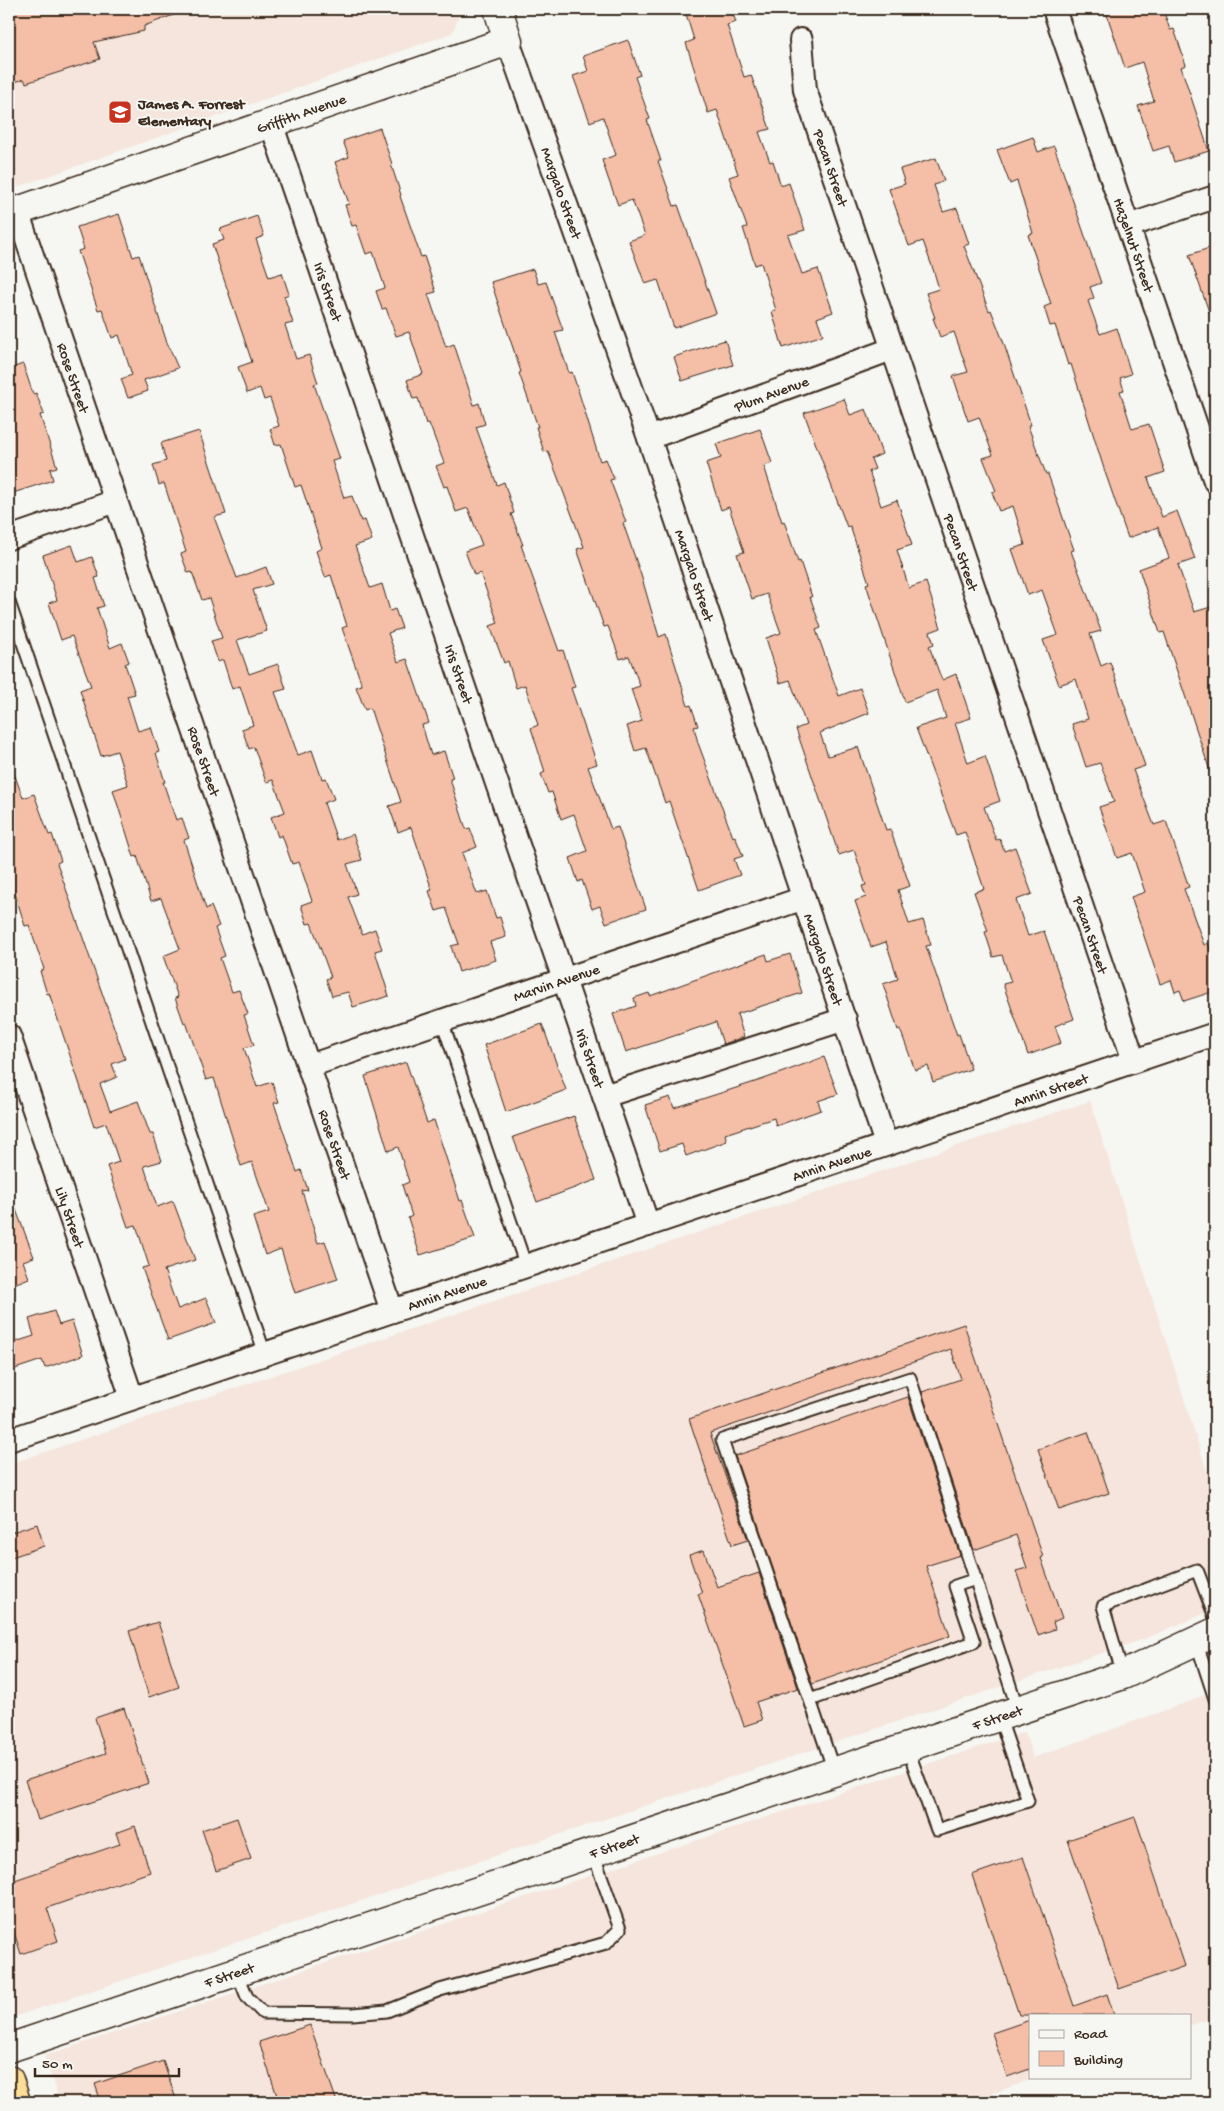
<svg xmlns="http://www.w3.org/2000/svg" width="1224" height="2111" viewBox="0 0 1224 2111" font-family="'Gochi Hand',sans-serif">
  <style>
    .built { fill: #f5e5dc }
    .building { fill: #f4bea7; stroke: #3b2a1e }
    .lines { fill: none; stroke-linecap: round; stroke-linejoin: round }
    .service-casing { stroke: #3b2a1e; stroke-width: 15 }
    .minor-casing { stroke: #3b2a1e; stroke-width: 26 }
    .tertiary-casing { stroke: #3b2a1e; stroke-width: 31 }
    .trunk-casing { stroke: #3b2a1e; stroke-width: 31 }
    .service { stroke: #f6f6f2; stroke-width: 11 }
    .minor { stroke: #f6f6f2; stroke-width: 22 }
    .tertiary { stroke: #f6f6f2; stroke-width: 28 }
    .trunk { stroke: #fcde96; stroke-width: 28 }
    .labels { text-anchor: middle; stroke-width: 4; stroke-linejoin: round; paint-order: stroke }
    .poi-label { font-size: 15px; font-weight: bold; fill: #3b2a1e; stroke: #f6f6f2; text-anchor: start }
    .street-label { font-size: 15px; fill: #3b2a1e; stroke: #f6f6f2 }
  </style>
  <rect width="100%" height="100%" fill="#f6f6f2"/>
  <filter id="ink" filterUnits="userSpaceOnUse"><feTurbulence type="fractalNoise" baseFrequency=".02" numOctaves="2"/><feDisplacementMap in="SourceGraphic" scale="10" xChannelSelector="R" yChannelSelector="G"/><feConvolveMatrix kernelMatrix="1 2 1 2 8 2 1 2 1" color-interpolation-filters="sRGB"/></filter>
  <g filter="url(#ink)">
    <path class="built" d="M9,9H459L458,19L452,33L9,190Z
      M1090,1101L1215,1497V1609L1147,1638L16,2016L9,1994V1464Z
      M1215,1690V2017L1190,2025V2015H1030V2077H1039L967,2102H60L44,2056L1025,1732L1033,1758L1191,1701Z"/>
    <path class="building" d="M9,9H65L67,15L88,9H186L187,10L144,26V31L94,42L100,59L26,83L24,79L9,84Z
      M703,9H731L736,22L727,25L744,77L751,75L770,129L759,132L770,162L773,161L781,186L789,183L805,230L788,235L802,274L818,269L833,312L817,318L823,335L783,348L772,312L776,310L761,263L755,265L743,228L747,227L729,177L738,174L717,110L708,113L686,43L694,40L686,14Z
      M1105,9H1163L1170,30L1174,29L1186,65L1181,67L1209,151L1174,162L1169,146L1153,151L1138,106L1154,101L1142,62L1125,68Z
      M628,40L640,75L635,77L650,119L647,120L661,161H658L674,206L678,205L716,313L674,328L658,280L645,284L629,241L645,235L632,200L618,205L608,178L602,160L616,155L603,117L590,122L573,76L588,71L583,56Z
      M380,128L392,164H391L401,195L400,196L421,257L424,256L436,292L428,294L446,347L454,344L474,405L479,403L485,424L476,427L497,485L504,482L514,513L511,514L523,545H521L559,651L563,650L575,687L571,688L597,764L588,767L611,829L618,827L646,909L606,923L600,906L592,909L582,880L578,882L570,858L587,851L574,814L561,819L552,792L548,793L541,774L545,772L531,728L538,725L525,685L516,688L508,661L504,663L490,626L498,623L480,573L474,575L465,551L482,545L468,508L456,512L447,486L444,487L436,466L444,463L429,423L426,424L418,398L413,399L407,380L423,374L409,332L396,336L386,308L382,309L376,291L385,288L373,252L366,254L356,225L352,226L345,205L349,204L335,162L349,157L343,141Z
      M1033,137L1038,152L1054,146L1062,169L1101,283L1090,287L1094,298L1088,301L1100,334L1117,328L1131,374L1120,378L1124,390L1120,391L1132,429L1149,424L1165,472L1148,478L1162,517L1177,511L1195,559L1178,565L1194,612L1211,607L1215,620V779L1213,780L1164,632L1160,633L1139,569L1169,558L1158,527L1128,538L1105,472L1071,364L1068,365L1055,325L1050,326L1044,307L1051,304L1028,235L1033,233L1017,181L1010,184L997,150Z
      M936,158L944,181L934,185L943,212L957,208L969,244L964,246L989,311L991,310L1003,341L1031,425L1028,426L1046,474H1048L1074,550L1071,551L1101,631L1090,634L1101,666L1110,662L1145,766L1133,770L1154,825L1166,821L1189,887L1184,889L1204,945L1208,943L1215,965V991L1184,1001L1180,990L1175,992L1171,980L1160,984L1131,897L1145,892L1132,853L1117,858L1099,807L1114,802L1109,787L1100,763L1086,767L1072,724L1088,719L1076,679L1059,685L1043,640L1058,635L1042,590L1028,595L1012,549L1025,545L1013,506L999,511L992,492L996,491L983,458L993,455L979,417L968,421L953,376L968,372L954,332L940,337L933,318H935L926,293L939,289L934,272L923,241L909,246L889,189L905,184L900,169Z
      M119,214L133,257L139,255L167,343L178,368L144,380L148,391L128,398L121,379L132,375L119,335L112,338L102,309L98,310L78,251L84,249L77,227Z
      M257,216L264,236L256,239L269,277L282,273L289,294L284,296L293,323L285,325L296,359L309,355L318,383L314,384L340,459L332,461L344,498L352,496L361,521L365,520L372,540L355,546L370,588L382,584L390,611L395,609L402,628L388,633L398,662L407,659L429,723L422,725L431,755L444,751L453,778L450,779L466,829L470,828L477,847L462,853L477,894L487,891L496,918L500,917L506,937L490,942L496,960L459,972L451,946L459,944L446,908L436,911L429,891L432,890L411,827L398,832L389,806L401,802L370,708L365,710L356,687L362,685L342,628L347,626L331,575L325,577L316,551L322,548L301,485L295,487L281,444L275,445L270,429L279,426L270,398L264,400L260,388L247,393L238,367L252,362L212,244L224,240L220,229Z
      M1215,246V323H1213L1189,255Z
      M533,269L538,284L546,282L563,330L555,332L569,373L572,372L579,393L600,461L606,459L614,479L610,480L626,522L623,523L641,575L659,637L666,634L688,706L691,705L698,726L694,727L698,743L733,837L735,836L743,856L734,859L740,875L699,890L669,801L665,803L646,748L635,751L627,726L642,721L631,689L640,686L629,656L620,659L608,626L604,627L577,549L584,547L548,451L544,452L536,427H538L519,373L521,372L491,282Z
      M725,340L733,365L682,381L674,357Z
      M23,364L33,394L36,393L44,414L40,415L57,467L50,469L53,480L13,493L9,482V369Z
      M844,399L850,415L866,409L882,454L871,459L875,469L869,471L881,506L897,500L912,545L897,550L909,588L926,582L941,628L930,632L934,644L929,646L942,680L956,674L971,718L955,723L968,763L985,756L1000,801L984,807L996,840L1000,839L1004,851L1015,847L1032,894L1016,900L1028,936L1044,931L1074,1019L1055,1026L1061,1043L1028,1055L1003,984L1011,982L1002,955L993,957L985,932L988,931L974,892L984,889L965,832L956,835L916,728L946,718L937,690L905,702L866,584L869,583L850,526L847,527L804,413Z
      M760,429L772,463L764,466L782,522L784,521L798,562L800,561L812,597H810L821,628L816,630L839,696L860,688L869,713L820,733L828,756L858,747L886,830L890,829L910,886L898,890L909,924L923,920L931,945L926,946L957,1035L959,1034L971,1069L933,1082L928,1066L915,1070L900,1029L898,1030L883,984L898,979L886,942L871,947L855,901L866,897L862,886L866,885L854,850L839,855L796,729L806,725L790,680L780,683L766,638L781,633L767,594L752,599L737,554L744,552L729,507L721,510L706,463L721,458L716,444Z
      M199,431L226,514L214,517L237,578L266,567L272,584L253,590L267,631L237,640L249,674L278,664L286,689L275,692L298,755L312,750L322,779L326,778L334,799L324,803L337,840L353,834L362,860L347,864L357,894L348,897L362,934L375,929L382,949L375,951L389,996L353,1007L348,992L332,996L326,979L331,977L311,923L307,924L301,905L312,901L299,862L292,864L282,835L278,837L271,817L285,812L273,780L266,782L254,747L249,749L242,729L253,725L240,686L232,689L223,660L218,662L211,641L222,638L209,598L202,600L192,572L188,573L181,554L186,552L164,483L159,485L153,465L166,461L161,443Z
      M72,545L78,562L92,557L99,577L95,578L104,606L97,608L110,648L122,643L129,662L125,664L135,694L127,696L138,731L151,727L159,752L156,753L165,782H163L176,820L182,818L189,838L184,840L206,909L211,906L219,926L215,928L225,956L220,958L232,992L239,990L248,1014L244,1015L254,1045L244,1048L257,1087L272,1082L279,1102L274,1103L297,1172L301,1170L308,1190L302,1191L318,1243L325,1241L338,1279L295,1293L281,1249L265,1255L253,1217L269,1212L252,1162L241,1166L214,1078L206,1080L186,1022L184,1023L175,998L178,997L163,956L180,949L161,898L151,901L137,856L134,857L113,790L128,785L117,751L101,756L80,690L91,686L72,636L61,640L49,603L57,600L43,555Z
      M9,765H11L23,798L34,794L49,835L52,834L61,861L57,863L125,1059L112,1064L117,1077L100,1084L110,1111L138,1101L150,1134H153L162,1161L144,1166L157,1207L173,1201L195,1260L164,1270L178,1309L206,1298L216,1323L168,1340L142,1268L149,1266L136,1225L128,1227L107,1166L119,1162L106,1123L94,1127L49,993L47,994L40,971L44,969L29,925L25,926L9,874Z
      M766,954L768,961L790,954L802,993L737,1014L744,1037L723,1044L716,1022L626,1052L613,1014L636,1006L634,998L649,993L650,996Z
      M542,1024L566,1090L506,1112L484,1045Z
      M824,1057L838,1094L818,1101L821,1110L776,1126L774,1118L725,1134L727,1141L686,1156L682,1144L660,1151L645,1105L670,1097L674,1108L764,1079Z
      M406,1062L427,1123L434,1120L460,1201L462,1200L475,1238L420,1255L408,1218L412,1216L402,1185L409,1182L398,1147L388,1151L365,1076Z
      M574,1116L596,1180L537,1202L513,1137Z
      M9,1194H10L34,1257L23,1261L29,1278L9,1286Z
      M54,1311L59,1325L72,1321L83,1355L45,1368L42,1360L9,1371V1344L34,1336L29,1319Z
      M964,1324L1043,1557L1041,1558L1062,1618L1053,1622L1055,1629L1038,1635L1016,1571L1027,1568L1016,1535L974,1550L922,1392L961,1379L951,1349L710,1433L748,1540L732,1545L689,1419Z
      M908,1397L960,1555L926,1566L950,1636L812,1684L735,1456Z
      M1088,1432L1109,1493L1059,1510L1038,1449Z
      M37,1524L44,1546L9,1558V1533Z
      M704,1550L717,1587L759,1573L798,1688L756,1702L762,1720L744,1726L698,1594L702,1593L689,1555Z
      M158,1622L179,1687L149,1697L129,1631Z
      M124,1708L149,1783L38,1820L25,1780L106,1753L95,1718Z
      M1135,1817L1185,1966L1119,1989L1068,1840Z
      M237,1818L251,1859L216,1871L202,1830Z
      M135,1826L150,1872L47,1908L58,1941L21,1954L9,1917V1882L120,1844L116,1833Z
      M1023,1857L1074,2006L1107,1994L1114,2015H1019L972,1875Z
      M1030,2020V2069L1007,2077L992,2033Z
      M310,2025L337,2102H279L259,2042Z
      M163,2061L177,2102H101L95,2084Z"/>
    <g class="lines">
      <g class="service-casing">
        <path id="service" d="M9,602L265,1354
          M442,1021L526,1266
          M976,1579L955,1586L974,1642L810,1700L722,1440L910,1378L1018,1710
          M1196,1641L1215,1699
          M1123,1675L1103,1606L1197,1570L1215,1617
          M810,1700L834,1771
          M907,1747L937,1830L1028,1801L999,1716
          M237,1972L247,1997L263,2013L353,2014L387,2011L440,1990L606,1943L620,1929L593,1853"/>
      </g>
      <g class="minor-casing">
        <g id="minor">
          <path id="s1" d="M1054,9L1215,481"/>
          <path id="s2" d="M801,40L805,90L1134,1061"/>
          <path id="s3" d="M508,41L649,438L886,1144"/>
          <path id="s4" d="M271,123L648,1225"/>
          <path id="s5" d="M17,211L392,1311"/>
          <path d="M1128,226L1215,197"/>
          <path id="s6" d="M649,438L892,349"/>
          <path d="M9,538L116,501"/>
          <path id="s7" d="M9,1036L132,1398"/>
          <path id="s8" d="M309,1066L804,898"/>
          <path d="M604,1096L845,1019"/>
          <path id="s9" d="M9,1440L1215,1034"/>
        </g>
      </g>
      <g class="tertiary-casing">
        <g id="tertiary">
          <path id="s10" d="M9,214L508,41L498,9"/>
          <path id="s11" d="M9,2048L1123,1675L1215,1632"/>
        </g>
      </g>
      <g class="trunk-casing">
        <path id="trunk" d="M9,2080L16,2102"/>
      </g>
      <use href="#service" class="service"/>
      <use href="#minor" class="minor"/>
      <use href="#tertiary" class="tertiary"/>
      <use href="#trunk" class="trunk"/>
    </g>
  </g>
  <defs>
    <g id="school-square" transform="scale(1.25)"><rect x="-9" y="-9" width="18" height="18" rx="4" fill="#c8321e" stroke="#f6f6f2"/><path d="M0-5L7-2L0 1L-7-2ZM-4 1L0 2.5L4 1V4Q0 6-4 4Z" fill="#fff"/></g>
  </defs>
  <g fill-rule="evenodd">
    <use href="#school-square" x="120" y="112"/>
  </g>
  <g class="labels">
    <g class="poi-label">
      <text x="138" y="108">James A. Forrest<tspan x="138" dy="17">Elementary</tspan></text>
    </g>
    <g class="street-label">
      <text dy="5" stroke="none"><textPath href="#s10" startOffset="309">Griffith Avenue</textPath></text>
      <text dy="5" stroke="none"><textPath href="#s2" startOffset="132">Pecan Street</textPath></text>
      <text dy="5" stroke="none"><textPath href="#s3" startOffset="161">Margalo Street</textPath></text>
      <text dy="5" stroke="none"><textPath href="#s1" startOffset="249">Hazelnut Street</textPath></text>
      <text dy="5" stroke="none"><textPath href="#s4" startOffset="178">Iris Street</textPath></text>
      <text dy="5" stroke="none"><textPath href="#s5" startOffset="176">Rose Street</textPath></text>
      <text dy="5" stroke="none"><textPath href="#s6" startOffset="130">Plum Avenue</textPath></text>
      <text dy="5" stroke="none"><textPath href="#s2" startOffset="538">Pecan Street</textPath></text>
      <text dy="5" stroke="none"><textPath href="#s3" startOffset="566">Margalo Street</textPath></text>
      <text dy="5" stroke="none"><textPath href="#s4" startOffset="582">Iris Street</textPath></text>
      <text dy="5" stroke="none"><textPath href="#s5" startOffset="581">Rose Street</textPath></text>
      <text dy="5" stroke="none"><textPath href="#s2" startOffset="942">Pecan Street</textPath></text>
      <text dy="5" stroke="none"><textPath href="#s3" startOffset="971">Margalo Street</textPath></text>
      <text dy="5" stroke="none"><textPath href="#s8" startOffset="261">Marvin Avenue</textPath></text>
      <text dy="5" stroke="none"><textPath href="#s4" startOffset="988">Iris Street</textPath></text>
      <text dy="5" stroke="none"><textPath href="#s9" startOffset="1099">Annin Street</textPath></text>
      <text dy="5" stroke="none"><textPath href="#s5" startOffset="986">Rose Street</textPath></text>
      <text dy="5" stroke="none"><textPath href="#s9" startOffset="868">Annin Avenue</textPath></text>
      <text dy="5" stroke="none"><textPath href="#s7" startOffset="191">Lily Street</textPath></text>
      <text dy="5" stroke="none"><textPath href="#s9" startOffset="462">Annin Avenue</textPath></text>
      <text dy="5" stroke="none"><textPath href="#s11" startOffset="1042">F Street</textPath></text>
      <text dy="5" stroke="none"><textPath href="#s11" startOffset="638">F Street</textPath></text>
      <text dy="5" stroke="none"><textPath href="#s11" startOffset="232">F Street</textPath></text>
    </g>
  </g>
  <rect width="1224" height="2111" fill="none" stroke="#f6f6f2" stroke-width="30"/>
  <rect x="15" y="15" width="1194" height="2081" fill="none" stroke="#3b2a1e" stroke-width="2" filter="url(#ink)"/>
  <rect x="1029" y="2014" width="162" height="65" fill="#f6f6f2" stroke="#aba49d"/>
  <rect x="1039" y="2030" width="25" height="8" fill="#f6f6f2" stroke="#aba49d"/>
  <text x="1074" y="2038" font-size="15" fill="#3b2a1e">Road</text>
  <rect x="1039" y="2051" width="25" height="15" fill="#f4bea7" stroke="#aba49d"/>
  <text x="1074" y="2064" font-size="15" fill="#3b2a1e">Building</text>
  <path d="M35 2068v8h144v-8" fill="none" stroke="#3b2a1e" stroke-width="2.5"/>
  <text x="42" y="2068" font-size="15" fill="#3b2a1e" stroke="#f6f6f2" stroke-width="4" paint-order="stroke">50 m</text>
</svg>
